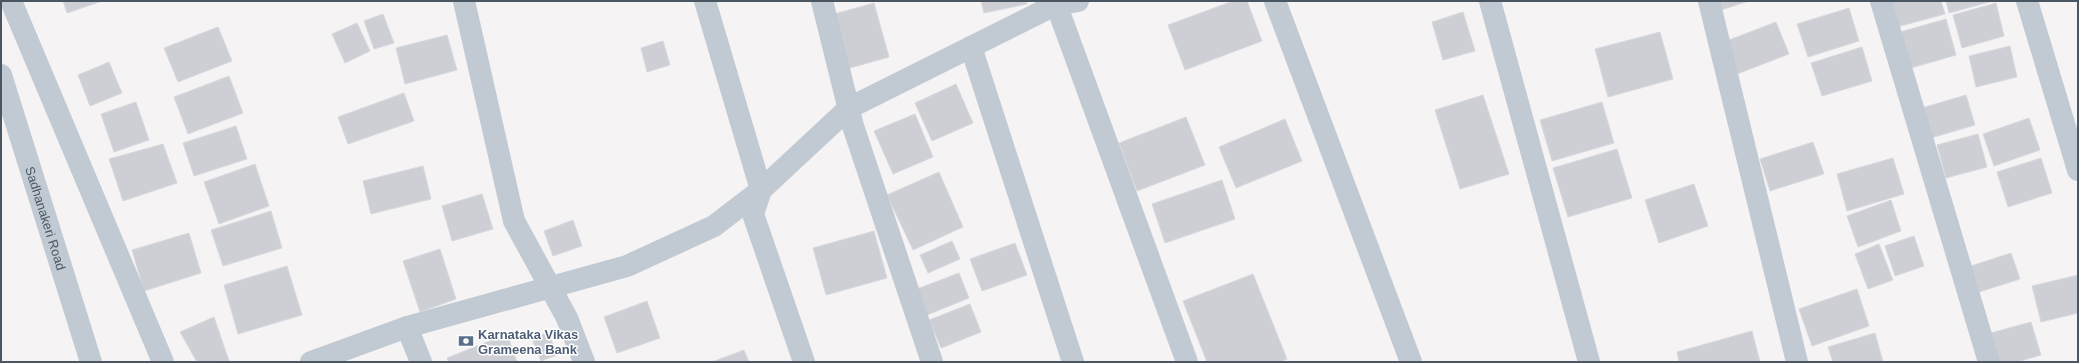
<svg xmlns="http://www.w3.org/2000/svg" width="2079" height="363" viewBox="0 0 2079 363" font-family="Helvetica,sans-serif">
  <style>
    .building { fill: #cdcfd5; stroke: #d7d9de }
    .lines { fill: none; stroke-linecap: round; stroke-linejoin: round }
    .street { stroke: #c1cad2; stroke-width: 22 }
    .labels { text-anchor: middle; stroke-width: 3; stroke-linejoin: round; paint-order: stroke }
    .street-label { font-size: 13px; fill: #4a5661; stroke: #fff }
    .service-label { font-size: 13px; font-weight: bold; fill: #4e5e75; stroke: #fff; text-anchor: start }
  </style>
  <rect width="100%" height="100%" fill="#f5f3f3"/>
  <path class="building" d="M63,1H102L67,13Z
    M981,1H1026L1027,4L984,13Z
    M1233,1H1247L1262,41L1185,70L1168,25Z
    M1718,1H1749L1721,10Z
    M1890,1H1941L1945,14L1897,27Z
    M1946,1H1993L1949,13Z
    M874,3L889,57L843,70L827,16Z
    M1996,3L2004,36L1962,48L1953,15Z
    M1849,8L1859,41L1808,57L1797,24Z
    M1463,12L1475,51L1443,60L1432,22Z
    M383,14L394,43L374,49L364,21Z
    M1946,19L1956,55L1911,68L1900,32Z
    M1776,22L1789,54L1737,74L1724,42Z
    M357,23L370,51L345,63L332,34Z
    M218,27L232,61L178,82L164,48Z
    M1660,32L1673,79L1608,97L1595,49Z
    M447,35L457,70L405,84L396,48Z
    M663,41L670,65L647,72L641,48Z
    M2010,46L2017,77L1976,87L1969,56Z
    M1862,47L1872,81L1822,96L1811,63Z
    M109,62L122,93L90,106L78,75Z
    M229,76L243,113L188,134L174,97Z
    M956,84L973,123L932,141L915,103Z
    M404,93L414,121L348,144L338,117Z
    M1483,95L1509,174L1460,189L1435,110Z
    M1966,95L1975,125L1931,138L1922,108Z
    M136,102L149,140L114,152L101,114Z
    M1602,102L1614,143L1552,161L1540,120Z
    M915,114L933,157L893,174L874,131Z
    M1186,117L1205,165L1137,191L1119,143Z
    M2029,118L2040,150L1994,166L1983,134Z
    M1285,119L1302,161L1236,188L1219,147Z
    M236,126L247,159L194,176L183,143Z
    M1978,134L1987,167L1946,178L1937,145Z
    M1813,142L1824,174L1770,191L1760,159Z
    M163,144L177,183L123,201L109,159Z
    M1617,149L1632,198L1568,217L1553,168Z
    M1893,158L1904,194L1847,211L1837,174Z
    M2041,158L2052,193L2008,207L1997,172Z
    M255,164L269,206L219,224L204,182Z
    M423,166L431,199L371,214L363,181Z
    M939,172L963,227L913,250L887,195Z
    M1222,180L1235,219L1165,243L1152,204Z
    M1694,184L1708,226L1659,243L1645,200Z
    M482,194L493,229L452,241L442,206Z
    M1891,200L1901,231L1858,247L1847,216Z
    M271,211L282,248L223,266L211,230Z
    M573,220L582,246L553,256L544,231Z
    M874,231L887,278L826,295L813,248Z
    M189,233L201,273L144,291L132,250Z
    M1914,236L1924,266L1895,276L1885,246Z
    M952,241L960,259L928,273L920,255Z
    M1015,243L1027,275L982,291L970,259Z
    M1879,244L1893,280L1868,289L1855,254Z
    M440,249L456,299L420,312L403,261Z
    M2011,253L2020,279L1979,292L1971,266Z
    M287,266L302,315L238,334L224,285Z
    M959,273L969,298L927,315L917,289Z
    M1253,274L1287,359L1280,362H1207L1183,301Z
    M2078,275V313L2041,322L2032,286Z
    M1857,289L1869,326L1812,346L1799,309Z
    M647,301L660,338L617,353L604,317Z
    M970,304L981,332L941,348L929,320Z
    M214,317L229,361L197,362L180,332Z
    M2031,322L2041,355L2017,362H1999L1991,333Z
    M1752,331L1760,362H1679L1677,352Z
    M548,332L557,355L541,361L532,339Z
    M1875,333L1883,362H1833L1828,347Z
    M507,334L517,362H449L447,358Z
    M744,350L749,362H712Z"/>
  <g class="lines">
    <g class="street">
      <path d="M11,1L163,362"/>
      <path d="M464,1L514,221L567,318L584,362"/>
      <path d="M705,1L761,190L753,214L804,362"/>
      <path d="M822,1L853,126L932,362"/>
      <path d="M1055,1L1187,362"/>
      <path d="M1275,1L1411,362"/>
      <path d="M1490,1L1589,362"/>
      <path d="M1709,1L1797,362"/>
      <path d="M1881,1L1989,362"/>
      <path d="M2027,1L2078,170"/>
      <path d="M971,47L1073,362"/>
      <path id="s1" d="M1,75L91,362"/>
      <path d="M407,327L421,362"/>
      <path d="M311,362L407,327L627,266L714,226L761,190L849,108L1055,5L1078,1"/>
    </g>
  </g>
  <defs>
    <g id="bank-bare" transform="scale(1.2)"><path d="M-6-4H6V4H-6ZM0-2.3a2.3 2.3 0 1 0 0 4.6a2.3 2.3 0 1 0 0-4.6Z" fill="#5c6f8a" stroke="#fff" stroke-width="2.5" paint-order="stroke"/></g>
  </defs>
  <g fill-rule="evenodd">
    <use href="#bank-bare" x="466" y="341"/>
  </g>
  <g class="labels">
    <g class="street-label">
      <text dy="5" stroke="none"><textPath href="#s1" startOffset="150">Sadhanakeri Road</textPath></text>
    </g>
    <g class="service-label">
      <text x="478" y="339">Karnataka Vikas<tspan x="478" dy="15">Grameena Bank</tspan></text>
    </g>
  </g>
  <rect width="2079" height="363" fill="none" stroke="#4a5661" stroke-width="4"/>
</svg>
